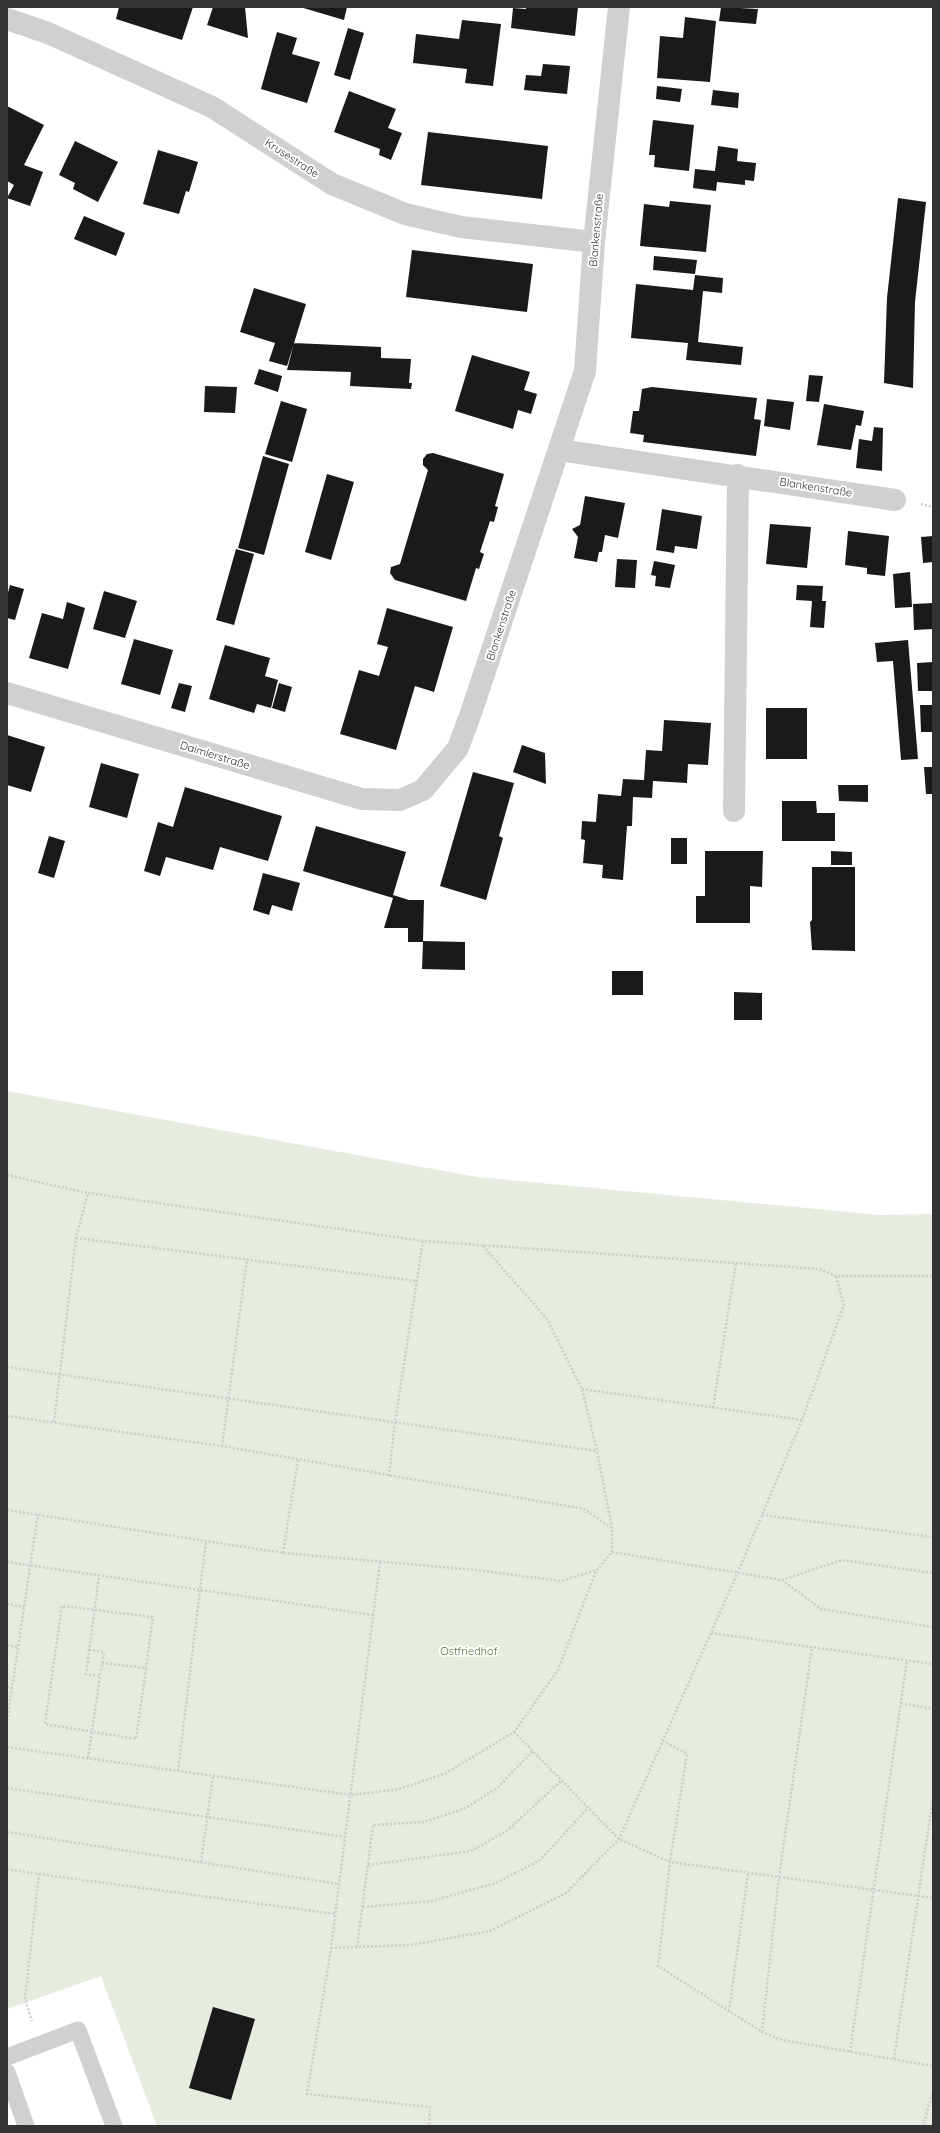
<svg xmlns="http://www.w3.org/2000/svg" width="940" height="2133" viewBox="0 0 940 2133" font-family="Quicksand,sans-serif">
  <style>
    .green { fill: #e6ecdf }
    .building { fill: #1a1a1a }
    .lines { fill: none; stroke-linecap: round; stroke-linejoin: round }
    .path { stroke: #cdcdcd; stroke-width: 2.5; stroke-dasharray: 2 2; stroke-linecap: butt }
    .lane { stroke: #d0d0d0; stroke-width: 17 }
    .street { stroke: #d0d0d0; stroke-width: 22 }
    .labels { text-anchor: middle; stroke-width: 4; stroke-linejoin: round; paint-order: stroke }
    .street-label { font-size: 11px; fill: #333; stroke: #fff }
    .park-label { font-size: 11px; fill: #56703f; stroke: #fff }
  </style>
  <rect width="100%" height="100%" fill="#fff"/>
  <path class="green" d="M7,1091L477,1177L880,1215L933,1214V2126H157L101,1976L7,2009Z"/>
  <path class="building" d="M119,7H193L182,40L116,19Z
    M213,7H245L248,38L207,25Z
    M300,7H347L344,20Z
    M526,7H578L575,36L511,28L513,8L526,9Z
    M721,7L758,9L756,24L719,21Z
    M685,17L716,21L710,82L657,78L660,36L683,38Z
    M462,20L501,24L493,86L465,83L467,69L413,63L416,34L459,39Z
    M348,28L364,33L350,80L334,75Z
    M277,32L297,38L292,54L320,62L307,103L261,89Z
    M543,64L570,66L567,94L524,90L526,75L541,76Z
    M657,86L682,89L680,102L656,99Z
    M713,90L739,93L738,108L711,105Z
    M349,91L396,109L388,128L402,133L391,160L379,155L380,149L334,132Z
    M7,106L44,125L24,165L43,172L30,206L7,198L14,185L7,181Z
    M653,120L694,125L689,171L654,167L655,155H649Z
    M428,132L548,146L542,199L421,185Z
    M75,141L118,162L98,202L73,189L75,183L59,175Z
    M718,146L738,149L737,161L756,163L754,181L745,180V185L717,182L716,191L693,188L695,169L715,171Z
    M158,150L198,162L189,192L186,191L179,214L143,204Z
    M898,198L926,202L915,302L913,388L884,383L887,298Z
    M670,201L711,205L706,252L640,246L644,204L669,207Z
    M84,216L125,233L116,256L74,239Z
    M412,250L533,264L527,312L406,297Z
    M654,256L697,260L695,274L653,270Z
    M695,275L723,278L722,293L703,291L698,342L743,347L741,365L686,360L688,343L631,338L636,284L693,290Z
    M254,288L306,304L287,366L269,361L275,343L240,332Z
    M294,343L381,347V358L411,359L409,383H412L411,389L350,386L351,372L287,370Z
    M472,355L530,372L524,390L537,394L531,414L518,410L513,429L455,411Z
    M259,369L282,376L278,392L254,384Z
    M809,375L823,376L819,402L806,401Z
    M205,386L237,387L235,413L204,412Z
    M652,387L757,398L754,419L761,420L756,456L643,442L644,435L630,433L633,411H639L642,389Z
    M767,399L794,402L790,430L764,426Z
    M281,401L307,409L292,462L265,454Z
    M824,404L864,411L861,426L856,425L851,450L817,445Z
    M874,427L883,428L882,471L856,468L859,439L872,441Z
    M433,453L504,474L495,506L498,507L494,522L490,521L480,552L484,554L479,569L476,568L466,601L395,580L390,573L391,567L400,564L428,470L423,465V459L427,454Z
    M263,456L289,464L264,555L238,548Z
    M327,474L354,482L331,560L305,552Z
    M585,496L625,503L618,538L605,535L602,552H599L597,562L574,558L578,537L572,529L580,525Z
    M662,509L702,516L697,549L675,546L674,553L656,550Z
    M770,524L811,527L807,568L766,564Z
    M848,531L889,536L885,576L867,574V568L845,565Z
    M933,536V562L923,563L921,537Z
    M236,549L254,554L234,625L216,620Z
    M617,559L637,560L635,588L615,587Z
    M654,561L675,565L670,588L655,586L656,576L651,575Z
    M910,572L912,607L895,608L893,574Z
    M10,585L24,589L15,620L7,618V596Z
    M797,585L823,586L822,601H826L824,628L810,627L812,601L796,600Z
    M104,591L137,601L125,638L93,629Z
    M67,602L85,608L68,669L29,658L42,613L63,619Z
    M933,603V629L914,630L913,604Z
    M387,608L453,627L434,692L415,686L396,750L340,734L359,670L379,676L388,647L377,644Z
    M134,639L173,650L160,695L121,684Z
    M908,640L918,759L901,760L893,661L877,662L875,643Z
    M225,645L270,658L265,676L278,680L271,708L257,704L254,713L209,699Z
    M933,662V691H918L917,663Z
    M179,683L192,686L185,712L171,708Z
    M279,683L292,687L285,712L272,708Z
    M920,705H933V732H921Z
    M766,708H807V759H766Z
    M664,720L711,723L708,765L688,764L687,783L653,781L652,798L633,797L632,826H627L623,880L602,878L603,865L583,863L585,840L581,839L582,821L596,822L598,794L621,796L623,779L644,780L646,750L662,751Z
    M7,735L45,747L31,792L7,785Z
    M522,745L545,753L546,784L513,772Z
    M101,763L139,774L127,818L89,807Z
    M924,767H933V794H926Z
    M473,772L514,783L499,836L503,838L486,900L440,886Z
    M838,785H868V802L839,801Z
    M185,787L282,816L268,861L220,847L213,870L166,857L160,876L144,871L158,822L173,827Z
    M782,801H816L817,813H835V841H782Z
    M316,826L406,852L393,895L409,900H424L423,941L465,942V970L422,969L423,942H408V928H384L393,898L303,871Z
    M49,836L65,841L54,878L38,873Z
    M671,838H687V864H671Z
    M705,851H763L762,887L750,886V923H696V896H705Z
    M831,851L852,852V865H831Z
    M812,867H855V951L812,950L810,922L812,920Z
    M263,873L300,883L292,911L272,905L269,915L253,910Z
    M612,971H643V995H612Z
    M734,992L762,993V1020H734Z
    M213,2007L255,2019L231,2100L189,2088Z"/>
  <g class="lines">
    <path class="path" d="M921,504L933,507
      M7,1175L88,1193
      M76,1238L417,1281
      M483,1246L547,1319L582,1389L597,1451L612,1528
      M7,1367L597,1451
      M582,1389L802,1420
      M713,1408L736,1262
      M7,1416L222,1446L584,1509L612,1528V1552
      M54,1422L76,1238L88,1193L423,1241L820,1269L836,1276H933
      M222,1446L247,1259
      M389,1476L395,1422L423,1241
      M7,1510L283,1553L476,1570L561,1581L597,1570L612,1552L782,1580L842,1560L933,1573
      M762,1515L933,1537
      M283,1553L298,1460
      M7,1562L373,1615
      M380,1562L331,1948L307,2094L430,2107L429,2126
      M782,1580L821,1609L933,1627
      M7,1604L24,1607
      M711,1633L933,1664
      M7,1645L18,1647
      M89,1650L104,1652L100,1676
      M102,1663L146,1668L153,1617L62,1606L45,1724L136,1739L146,1668
      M7,1687L12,1688
      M901,1703L933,1709
      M7,1721L38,1514
      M514,1732L619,1839L670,1862L933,1898
      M663,1741L687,1754L670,1862L658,1966L762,2032L782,2040L933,2066
      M7,1747L351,1795L399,1789L446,1773L514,1732L558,1670L596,1571
      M88,1758L100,1676L86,1674L99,1576
      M178,1771L206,1541
      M7,1788L345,1837
      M7,1832L339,1884
      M201,1862L213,1776
      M368,1865L471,1851L508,1830L562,1780
      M7,1869L39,1874L25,1999L32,2021
      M39,1874L335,1914
      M363,1907L432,1901L496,1883L540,1860L588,1808
      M357,1947L373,1825L424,1822L464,1809L497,1788L533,1751
      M331,1948L410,1945L490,1931L566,1893L619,1839L738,1572L802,1420L844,1305L836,1276
      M729,2011L748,1874
      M762,2032L779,1877L812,1647
      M850,2052L907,1660
      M894,2059L933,1797
      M923,2126L933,2091"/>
    <path class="lane" d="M7,2057L78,2030L114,2126
      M7,2072L26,2126"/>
    <path class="street" d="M7,19L48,33L212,107L332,184L405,214L461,227L594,242
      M559,450L895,500
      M7,693L362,799L400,800L423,790L458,748L471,713L585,371L594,242L619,7
      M734,811L738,475"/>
  </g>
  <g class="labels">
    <g class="street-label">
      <text transform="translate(292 158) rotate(33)" y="4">Krusestraße</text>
      <text transform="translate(596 230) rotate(-85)" y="4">Blankenstraße</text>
      <text transform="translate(816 487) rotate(9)" y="4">Blankenstraße</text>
      <text transform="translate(501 625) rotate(-72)" y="4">Blankenstraße</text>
      <text transform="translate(215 755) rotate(17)" y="4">Daimlerstraße</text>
    </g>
    <g class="park-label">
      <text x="469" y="1655">Ostfriedhof</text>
    </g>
  </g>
  <rect width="940" height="2133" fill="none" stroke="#333333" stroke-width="16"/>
</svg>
